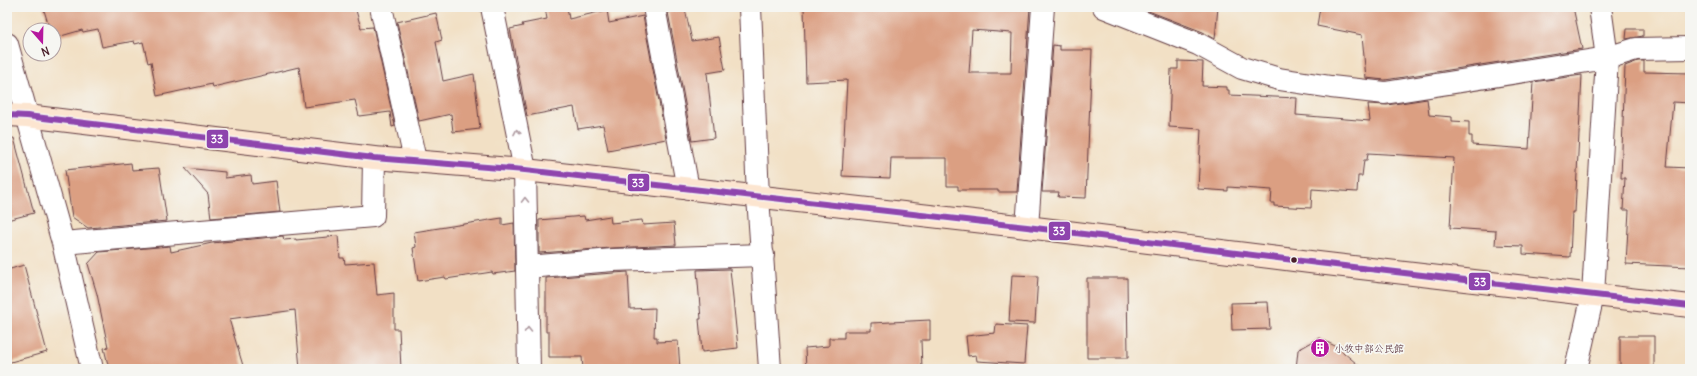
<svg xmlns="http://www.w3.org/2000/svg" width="1697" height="376" viewBox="0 0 1697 376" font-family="Delius,'Klee One',sans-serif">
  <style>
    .building { fill: #db9f82; fill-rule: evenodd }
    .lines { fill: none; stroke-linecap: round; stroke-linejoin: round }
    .minor-casing { stroke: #633c42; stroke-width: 24 }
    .tertiary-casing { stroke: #633c42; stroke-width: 24 }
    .secondary-casing { stroke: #633c42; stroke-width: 24 }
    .minor { stroke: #fff; stroke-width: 22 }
    .tertiary { stroke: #fff; stroke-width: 22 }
    .secondary { stroke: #fce5d0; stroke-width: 22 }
    .bus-1-casing { stroke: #f6f6f2; stroke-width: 9 }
    .bus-1 { stroke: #8e44ad; stroke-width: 6 }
    .oneway { stroke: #ae9aa0 }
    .bus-dot { fill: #4a1f2b; stroke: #f6f6f2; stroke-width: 1.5 }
    .labels { text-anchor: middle; stroke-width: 3.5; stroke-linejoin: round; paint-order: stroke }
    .poi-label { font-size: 10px; fill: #4a1f2b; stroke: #f6f6f2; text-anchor: start }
    .line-badge { stroke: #f6f6f2; stroke-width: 1.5 }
    .badge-label { font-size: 11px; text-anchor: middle; font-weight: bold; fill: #fff }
  </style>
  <rect width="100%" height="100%" fill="#f6f6f2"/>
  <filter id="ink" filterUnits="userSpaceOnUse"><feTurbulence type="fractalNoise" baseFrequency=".025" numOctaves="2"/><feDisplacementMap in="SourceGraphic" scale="8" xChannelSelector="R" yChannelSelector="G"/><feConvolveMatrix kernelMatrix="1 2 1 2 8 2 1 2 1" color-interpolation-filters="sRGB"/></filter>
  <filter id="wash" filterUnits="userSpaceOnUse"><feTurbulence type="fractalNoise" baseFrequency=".012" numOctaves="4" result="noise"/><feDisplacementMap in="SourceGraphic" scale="16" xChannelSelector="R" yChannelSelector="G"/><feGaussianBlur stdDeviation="0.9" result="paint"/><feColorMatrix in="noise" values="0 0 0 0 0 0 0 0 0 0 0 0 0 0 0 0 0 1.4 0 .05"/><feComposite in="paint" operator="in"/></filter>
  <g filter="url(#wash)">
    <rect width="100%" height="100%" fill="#f2e0c5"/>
    <g id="blocks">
      <path class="building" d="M43,7H355L361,28L373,27L395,126L392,127L390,112L359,116L355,100L304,107L299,67L213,87L212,84L157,96L151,62L148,63L143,42L135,44L134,41L102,47L98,29L83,32L82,30L54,38V30H50Z
        M545,7H567L569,19L607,10L609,23L643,16L666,139L608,150L603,125L578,129L574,107L527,116L510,29L523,26L522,24L547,19Z
        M804,7H1030L1017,192H998V190H958V186H947V158H891L890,178L842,176L847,80L806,82ZM972,30L1012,33L1011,73H969Z
        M1138,7H1218L1215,39L1203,32Z
        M1320,7H1573L1582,49L1385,80L1366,78L1362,35L1317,26Z
        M685,9L692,41L719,37L725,70L707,73L714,138L692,141L668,12Z
        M436,13L442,40L436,42L443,81L474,74L480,129L453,132L451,114L419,121L397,22Z
        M1627,29H1643V36L1626,39Z
        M1053,45L1060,46V50H1092L1086,198L1058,197L1059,192H1042Z
        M1178,61L1203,62L1202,86L1227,87V90H1229V95L1297,98L1296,115L1370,121L1368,104L1387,105L1427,99L1429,115L1452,117V121L1469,122V136H1472V145L1529,149L1533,82L1582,75L1575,212H1572L1570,257L1523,254V246L1495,245L1496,231L1450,228L1454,158L1368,153L1367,160H1364L1362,176H1358L1357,192L1312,189L1311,208L1274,206V203H1271L1272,190L1228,187V191L1198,189L1201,129L1169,127L1171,69H1178Z
        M1638,61H1644V72L1690,73V103L1673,102L1667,167L1690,168V267L1626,264L1629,210H1623L1625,178H1621L1625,66Z
        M14,138L34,213L7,220V139Z
        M131,163L132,170L159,168L167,221L88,228L72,217L65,170Z
        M185,168L225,172V178L251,175L252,184L276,181L280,212L211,218L208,194Z
        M584,216L585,220L610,216L611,223L642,220L643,225L674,223L676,245L612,248L539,253V220Z
        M502,218V225L514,223L515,271L493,274L492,272L446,279L445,277L418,281L413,248L416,247L414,232Z
        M283,236L284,240L296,239V240L338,236L340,258H344L345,264L374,262L377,295L394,293V329H399L401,369H300L295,310L229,319L244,369H109L104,348L108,347L97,294L88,264L99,252L170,246L171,252L212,243Z
        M24,265L47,352L7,363V270Z
        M730,269L738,348L702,352L699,319H701L697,270Z
        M628,272L630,309L655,308L654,337H657V342L678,341L680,369H583L582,357H549V332H546V278Z
        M1012,275L1038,276L1035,323L1009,322Z
        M1087,278H1127L1128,358H1087Z
        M1268,302L1270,329L1232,330L1231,303Z
        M930,320V340H921L922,369H806L805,348L829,346V338H844V331H871V323Z
        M996,324L1027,326L1024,364L977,361L976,355L968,356L966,336L995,333Z
        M1620,336H1654V369H1620Z
        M1319,338L1337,347L1363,369H1296L1298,350Z"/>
    </g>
  </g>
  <g filter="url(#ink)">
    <use href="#blocks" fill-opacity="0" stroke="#633c42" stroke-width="1"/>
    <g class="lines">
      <g class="minor-casing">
        <path id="minor" d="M381,7L415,160
          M492,7L525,170L529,369
          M654,7L688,189
          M1104,7L1198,44L1242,68L1279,79L1331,87L1385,93L1607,58L1636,49L1690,48
          M7,44L63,243L92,369
          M1027,227L1043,7
          M63,243L373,216L374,158
          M527,267L613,260L763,255"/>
      </g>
      <g class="tertiary-casing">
        <path id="tertiary" d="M750,7L758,197L770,369
          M1576,369L1593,295L1607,58L1600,7"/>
      </g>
      <g class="secondary-casing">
        <path id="secondary" d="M7,115L27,116L374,158L525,170L1027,227L1318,263L1690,306"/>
      </g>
      <use href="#minor" class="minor"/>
      <use href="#tertiary" class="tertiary"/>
      <use href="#secondary" class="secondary"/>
      <g class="bus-1-casing">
        <path id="bus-1" d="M7,115L27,116L374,158L525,170L1027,227L1318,263L1690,306"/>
      </g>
      <use href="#bus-1" class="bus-1"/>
    </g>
    <defs><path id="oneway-chevron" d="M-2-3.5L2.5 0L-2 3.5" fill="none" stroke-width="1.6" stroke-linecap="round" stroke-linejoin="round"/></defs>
    <g class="oneway">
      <use href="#oneway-chevron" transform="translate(517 132) rotate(-101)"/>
      <use href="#oneway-chevron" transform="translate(525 200) rotate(-91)"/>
      <use href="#oneway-chevron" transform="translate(528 330) rotate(-91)"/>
    </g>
  </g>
  <defs>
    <g id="building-disc" transform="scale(1)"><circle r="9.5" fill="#b5179e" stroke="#f6f6f2"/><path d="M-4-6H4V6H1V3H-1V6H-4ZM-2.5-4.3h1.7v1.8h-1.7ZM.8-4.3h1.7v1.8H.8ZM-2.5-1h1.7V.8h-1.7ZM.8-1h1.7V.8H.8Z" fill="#fff"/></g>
  </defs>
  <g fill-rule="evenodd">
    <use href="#building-disc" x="1320" y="348"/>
  </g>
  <circle class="bus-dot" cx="1294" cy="260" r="3.5"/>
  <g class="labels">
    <g class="poi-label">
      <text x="1334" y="352">小牧中部公民館</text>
    </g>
  </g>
  <g class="line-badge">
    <rect x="206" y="129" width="23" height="20" rx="4" fill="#8e44ad"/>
    <rect x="627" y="173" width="23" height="19" rx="4" fill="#8e44ad"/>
    <rect x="1048" y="221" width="23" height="20" rx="4" fill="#8e44ad"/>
    <rect x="1468" y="272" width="23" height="19" rx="4" fill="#8e44ad"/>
  </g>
  <g class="badge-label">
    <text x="217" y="143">33</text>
    <text x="638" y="187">33</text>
    <text x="1059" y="235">33</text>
    <text x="1480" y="286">33</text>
  </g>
  <rect width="1697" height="376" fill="none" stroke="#f6f6f2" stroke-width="24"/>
  <g transform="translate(42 42) rotate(160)"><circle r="19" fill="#f6f6f2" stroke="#b1a0a2"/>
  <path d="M0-3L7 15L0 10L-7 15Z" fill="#b5179e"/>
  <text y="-6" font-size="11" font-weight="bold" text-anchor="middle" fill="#4a1f2b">N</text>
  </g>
</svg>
